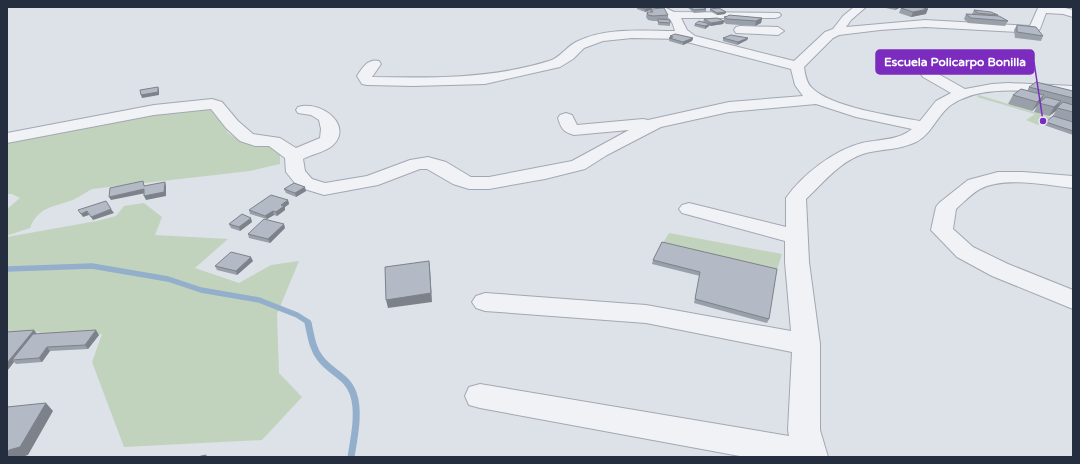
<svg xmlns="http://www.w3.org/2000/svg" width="1080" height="464" viewBox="0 0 1080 464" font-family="'Varela Round',sans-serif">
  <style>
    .green { fill: #c2d3bd }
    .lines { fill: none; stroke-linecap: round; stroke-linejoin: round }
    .stream-far1 { stroke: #94afcb; stroke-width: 5.5 }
    .stream { stroke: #94afcb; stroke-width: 7 }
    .minor-casing { stroke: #a2a8b2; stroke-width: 2 }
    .minor { fill: #f0f2f6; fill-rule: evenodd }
    .wall { fill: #9aa0a9 }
    .shaded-wall { fill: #7d828a }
    .building { fill: #b3bac5; stroke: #7d828a }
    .leader { fill: none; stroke: #7b2cbf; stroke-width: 1.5 }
    .callout-dot { fill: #7b2cbf; stroke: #ecf0f6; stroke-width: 1.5 }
    .callout { fill: #7b2cbf; stroke: #7b2cbf; stroke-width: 1.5 }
    .callout-label { font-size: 12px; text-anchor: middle; font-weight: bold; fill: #fff }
  </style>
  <rect width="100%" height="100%" fill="#dde1e8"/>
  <path class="green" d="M979,95L1073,124V126L1049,119L1038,125L1026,120L1035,114L977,97Z
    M200,108L221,111V120L228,133L240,141L264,145L280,151V164L250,171L92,189C86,192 81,196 75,199C56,207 39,205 30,228L9,235L7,234V209L20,198L12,194H7V142L85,126Z
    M144,203L162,217L155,235L228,239L195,268L239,283L271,265L299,261L277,314L279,373L302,397L262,440L124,447L92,362L102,334L43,336L39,332L7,333V237L97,221L116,216L124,206Z
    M669,233L782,254L776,273L661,246Z"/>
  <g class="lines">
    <path class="stream-far1" d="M7,269L92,266L168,279L201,290L259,300L297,315L308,322L309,324"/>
    <path class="stream" d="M308,323C311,335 312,348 320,358C330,372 347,376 353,393C360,412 354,438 351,457"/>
    <g class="minor-casing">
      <path id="minor" d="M647,7H664L674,12L779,13L781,15L779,17L775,18H681L687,30L695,36L794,61L825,32L833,29L843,16L854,7H866L851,20L846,27L925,20L1030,26L1038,8H1065L1073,10V17L1063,14L1046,13L1040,29L1034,33L925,27L880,30L839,35L833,38L804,67C805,73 806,82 811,87C829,107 893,116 920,121L936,101L951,93L923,77L912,62L914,59H924L933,71L965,89L992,84L1008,83L1073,86V94C1035,93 984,82 951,105C937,115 932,134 916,142C900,150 882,149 866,153C841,160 824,182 806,199L809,262L820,344V430L828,457H745L480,408L469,405L465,396L469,387L480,384L789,436L788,430L792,352L646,323L485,311L476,308L472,302L476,296L485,293L646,305L791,331L785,262V241L682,213L679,209L682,205L689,203L786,227V198C802,175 834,150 862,143C879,139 897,141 912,129L856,117L816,104L729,112L661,127L607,155L585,169L545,179L489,189H469L453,184L427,169H420L378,185L324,195L298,187L286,172L285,158L269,146H255L240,141L226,128L211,109L154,115L7,143V133L154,105L212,99L222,102L238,121L253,134L280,138L296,148L320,138L321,129L319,120L311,115L298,113L296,110L298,107C323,100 354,127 332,146C325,152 312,154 303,159L305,171L312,179L325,183L367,176L410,160L428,157L446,162L471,177H489L572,161L629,130L574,135C563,132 561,128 558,118L560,115L566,113L572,115L577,125L643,119L648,120L729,102L803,96L795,85L791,69L687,42L682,39L632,38L603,41L584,48L573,59L560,67L485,84L413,86L367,85L362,84L357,76C362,68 368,58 379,61L381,64L372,77C431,78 491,79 549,61C560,58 566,47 576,42C605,27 643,31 675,31C670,8 656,18 647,7Z
        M740,26L778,27L784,31L778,35L736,33L734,30L736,27Z
        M998,172H1023L1073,176V188C1047,185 1004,176 980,189C971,194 964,202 956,209L953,229L973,247L1008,264L1073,290V309L992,276L957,257L931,230L936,207L939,203L968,180Z"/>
    </g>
    <use href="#minor" class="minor"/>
  </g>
  <path class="wall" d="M450,7H459V8H450Z
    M637,7H650L652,9L668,15V20L670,23V26L658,25V21H653L648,20L646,17L647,12H650V10L645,12L637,9Z
    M687,7H703L706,9V12L694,13Z
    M881,7H901L895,10Z
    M901,8L926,14L911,17L899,13Z
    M710,9L726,12L725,14L717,15L710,11Z
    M974,10L998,15L997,16L1008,21L1005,26L968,23L964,19L966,14H972Z
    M724,17L762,18L761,23L755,26L726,24L724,22L723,24L710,26L709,25V26L705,29L694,26L695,24L705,23L703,22L704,19L724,21Z
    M1017,25L1043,36L1041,41L1015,38L1014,30Z
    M670,36L693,38L692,41L683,45L669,41Z
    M723,38H748L747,40L737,45L723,41Z
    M1029,87L1073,91V135L1044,125L1046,122L1052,117L1056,111L1049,116L1034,112L1037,106L1032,111L1008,104L1013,95L1027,91Z
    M284,189L306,191L296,197L286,193Z
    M288,200L289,204L285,207V210L277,216L274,215L267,219L250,214L249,210Z
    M252,222L240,231L231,228L229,224Z
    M285,228L270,243L249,238L248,234Z
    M662,242L769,319L767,323L694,303L700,276L652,264L653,260Z
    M253,261L237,275L217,270L215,266Z
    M34,330L37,334L99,335L88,349L50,351L42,362L16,364L14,362L7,371V332Z"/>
  <path class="shaded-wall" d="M652,7L651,10V9L650,10L645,12V9Z
    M897,7H901L895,10L896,8Z
    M928,9L926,14L911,17L913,12Z
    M726,12L725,14L717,15V13Z
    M762,18L761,23L755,26L756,21Z
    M724,21L723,24L710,26L711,23Z
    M710,24L709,26L705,29V26Z
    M693,38L692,41L683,45V42Z
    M748,38L747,40L737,45L738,42Z
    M158,87L159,90V95L142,98L141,95Z
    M1044,95L1040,103H1039L1037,106L1032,111L1037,102Z
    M1061,101L1056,111L1049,116L1054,107Z
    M165,182L166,186V196L146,200L144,196Z
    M305,187L306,191L296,197L295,193Z
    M144,189L146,193L111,200L109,197Z
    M288,200L289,204L285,207V210L277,216L276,212L281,205Z
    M111,209L114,213L93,220L91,217Z
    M87,211L89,215L83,217L81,214Z
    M273,211L274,215L267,219L265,216Z
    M251,218L252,222L240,231L239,227Z
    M284,224L285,228L270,243L268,239Z
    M251,257L253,261L237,275L236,271Z
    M429,261L430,269L432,302L388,308L386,300Z
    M34,330L37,335L12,360L14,362L7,371V363Z
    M96,330L99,335L88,349L85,345Z
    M47,347L50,351L42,362L39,358Z
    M46,403L53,411L28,455L22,457H7V453Z"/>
  <path class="building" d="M638,7H652L645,9Z
    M690,7H703L706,9L694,10Z
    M908,7H920L928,9L913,12L901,8Z
    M664,8L668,15L653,16L648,15L647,12H653L651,9Z
    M719,8L726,12L717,13L710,9Z
    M974,10L991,12L998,15L978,13Z
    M966,14L999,16L1008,21L971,18Z
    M729,15L762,18L756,21L727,19L724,17L728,16Z
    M717,18L724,21L711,23L704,19Z
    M658,19L670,20V23L658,22Z
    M699,21L710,24L705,26L695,24Z
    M1017,25L1036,27L1043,36L1017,32Z
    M675,34L693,38L683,42L669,38L673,37L670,36Z
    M731,35L748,38L738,42L723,38Z
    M1036,82L1073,91V98L1029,87Z
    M158,87V92L141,95L140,90Z
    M1021,89L1044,95L1037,102L1013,95Z
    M1046,97L1061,101L1054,107L1039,103Z
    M1063,102L1073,105V112L1057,108Z
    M1053,116L1073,122V131L1046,122Z
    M143,181L144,186L165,182L164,192L144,196V189L109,197L110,188Z
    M294,183L305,187L295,193L284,189Z
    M271,195L288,200L281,205L284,206L276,212L273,211L265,216L249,210Z
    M106,201L111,209L91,217L87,211L81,214L78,210Z
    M242,214L251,218L239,227L229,224Z
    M264,219L284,224L268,239L248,234Z
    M662,242L777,269L769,319L695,299L700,272L653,260Z
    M231,252L251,257L236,271L215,266Z
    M429,261L431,293L386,300L385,267Z
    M34,330L7,363V332Z
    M96,330L85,345L47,347L39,358L12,360L33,334Z
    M46,403L20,447L9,450L7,453V407Z
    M206,455V457H197Z"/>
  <path class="leader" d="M1043 121L1034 62"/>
  <circle class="callout-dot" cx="1043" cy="121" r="4"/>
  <rect class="callout" x="876" y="50" width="158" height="24" rx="4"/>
  <g class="callout-label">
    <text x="955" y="66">Escuela Policarpo Bonilla</text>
  </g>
  <rect width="1080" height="464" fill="none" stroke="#252e3f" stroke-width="16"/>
</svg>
